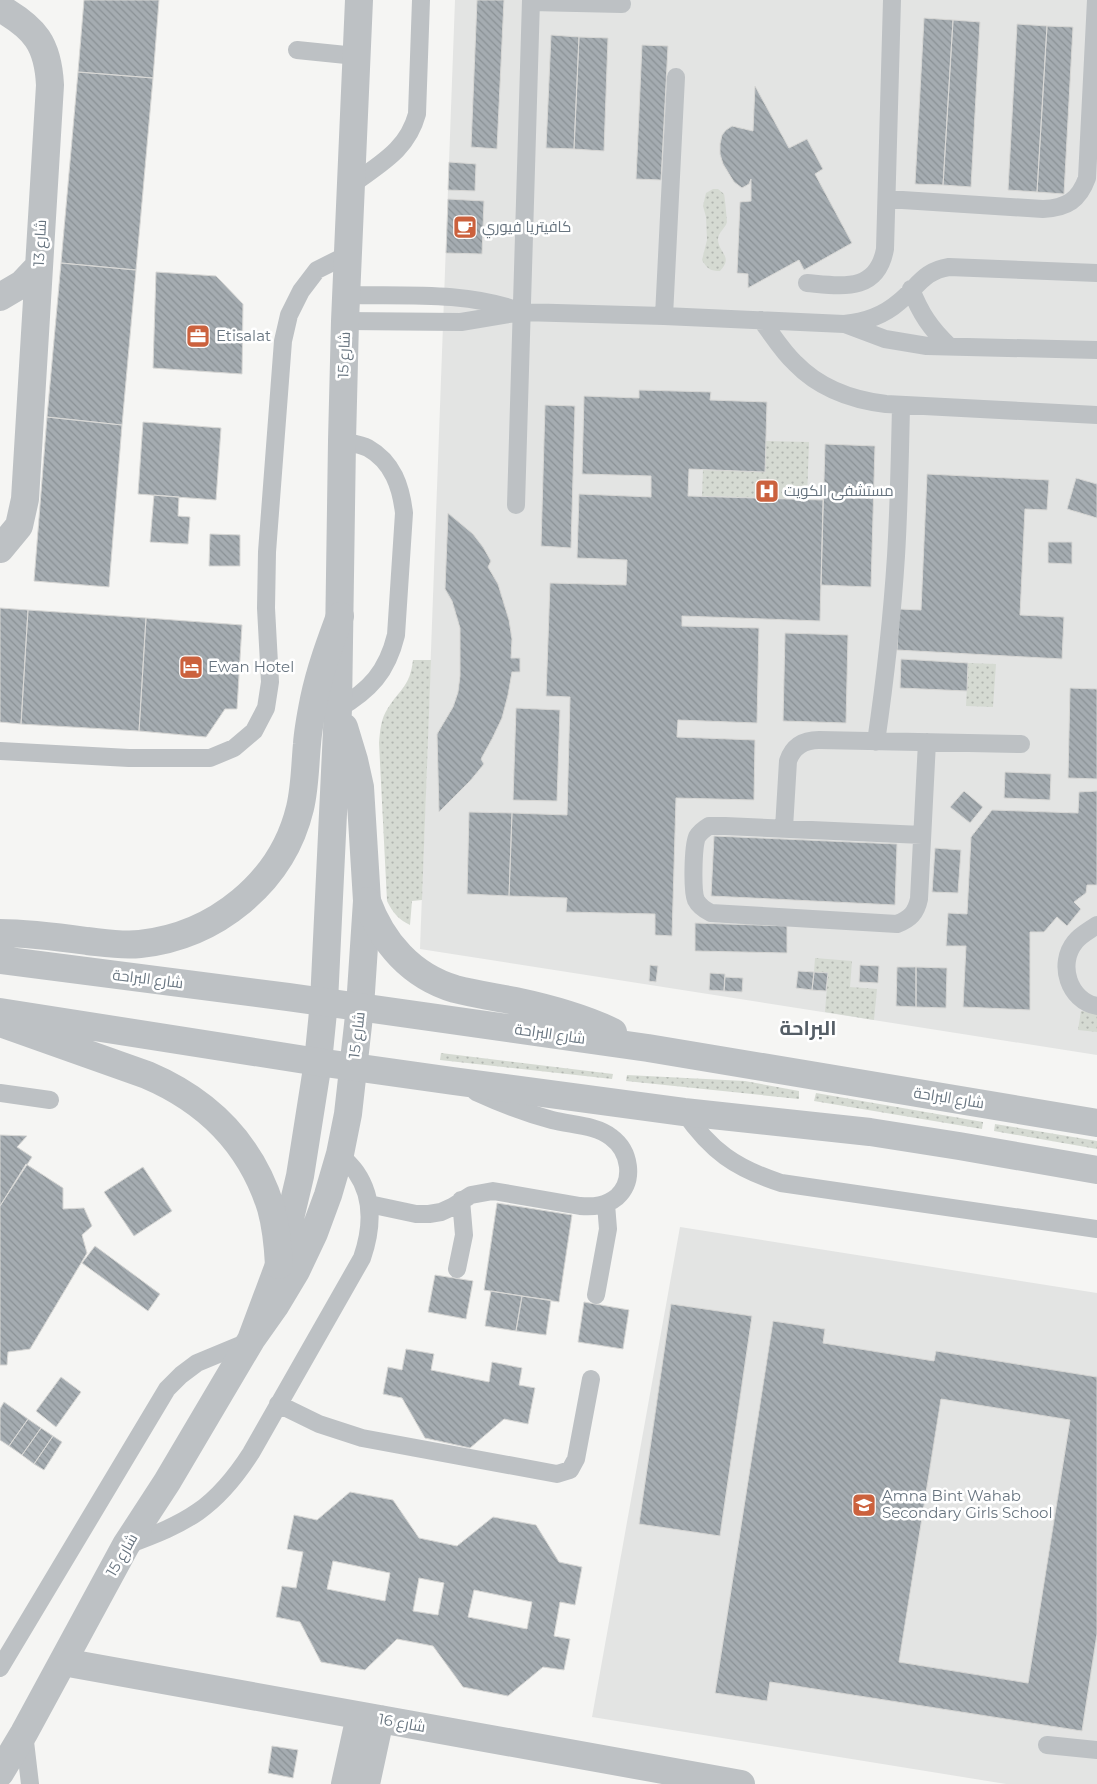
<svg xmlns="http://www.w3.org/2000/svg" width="1097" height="1784" viewBox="0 0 1097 1784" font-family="Montserrat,Cairo,sans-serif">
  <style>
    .built { fill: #e3e4e3 }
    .grass { fill: url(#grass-dots) }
    .building { fill: url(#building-back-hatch); stroke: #d7d7d5; fill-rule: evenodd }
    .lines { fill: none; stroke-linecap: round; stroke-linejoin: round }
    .service { stroke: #bdc1c4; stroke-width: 18 }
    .minor { stroke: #bdc1c4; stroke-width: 28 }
    .tertiary { stroke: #bdc1c4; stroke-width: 28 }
    .labels { text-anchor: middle; stroke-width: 5; stroke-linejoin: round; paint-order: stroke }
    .poi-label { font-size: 15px; fill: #687580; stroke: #fff; text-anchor: start }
    .street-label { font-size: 15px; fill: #687580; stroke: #fff }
    .district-label { font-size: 20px; font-weight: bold; fill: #555e66; stroke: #fff }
  </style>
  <defs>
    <pattern id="grass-dots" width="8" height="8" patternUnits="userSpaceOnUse" patternTransform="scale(1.25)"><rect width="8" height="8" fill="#d5dad2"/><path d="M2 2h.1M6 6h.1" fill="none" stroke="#b1b5b0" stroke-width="1.8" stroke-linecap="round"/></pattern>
    <pattern id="building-back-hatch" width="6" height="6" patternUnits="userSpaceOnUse" patternTransform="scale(1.25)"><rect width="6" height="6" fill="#a5acb1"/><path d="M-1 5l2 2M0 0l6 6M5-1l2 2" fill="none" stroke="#8a9195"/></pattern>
  </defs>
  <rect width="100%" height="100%" fill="#f5f5f3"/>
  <path class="built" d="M455,0H1097V1055L420,949Z
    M680,1227L1097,1293V1784H1006L592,1717Z"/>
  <path class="grass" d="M713,189H718L724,194C725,198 727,219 727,222C725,229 719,231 718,239C718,253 734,256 720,271C711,271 707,269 702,260L707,240L706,217L703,206L706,193Z
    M765,441L809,442L807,499L702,496L703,470L764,472Z
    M413,660H431L422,900L412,901L410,925C398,919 393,913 387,901L379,743C380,731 381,718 388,708C401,688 410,686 413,660Z
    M968,663L996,664L993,707L966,706Z
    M815,958L852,961L850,987L877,989L874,1020L825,1012L828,973L814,972Z
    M1081,1011L1097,1013V1032L1078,1030Z
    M441,1053L613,1074L612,1079L440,1060Z
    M627,1075L745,1081L799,1091V1099L626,1081Z
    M816,1093L983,1122L982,1129L814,1101Z
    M995,1124L1097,1141V1149L994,1131Z"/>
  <path class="building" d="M84,0H159L153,78L78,72Z
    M477,0H504L497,149L471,147Z
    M924,18L953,20L943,185L915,184Z
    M953,20L980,22L971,187L943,185Z
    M1017,24L1047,26L1037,192L1008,190Z
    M1047,26L1073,27L1064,194L1037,192Z
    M551,35L579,37L574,149L546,148Z
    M579,37L608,38L604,151L574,149Z
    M642,45L668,46L661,180L636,179Z
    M78,72L153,78L136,270L61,263Z
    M755,86L789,148L807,139L823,169L815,174L852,243L804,270L799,260L748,288V274L737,273L740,202L751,201V179L749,184L742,188L734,182L723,164L720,154V144L722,135L726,130L732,126L753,131Z
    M449,162L476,164L475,191L448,190Z
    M448,199L484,201L482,254L446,253Z
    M61,263L136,270L122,425L47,417Z
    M156,272L216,276L243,304L242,374L153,368Z
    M639,390L711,392L710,400L767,402L765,472L689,469L688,496L823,500L820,621L682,616V626L759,628L757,723L678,720L677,737L755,740L754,800L676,798L672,936L655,935V914L566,912L567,898L509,896L512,813L567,815L570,697L546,696L550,583L626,585L627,560L577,558L579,494L651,497V476L582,474L584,396L639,398Z
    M545,405L575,406L571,548L541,546Z
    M47,417L122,425L109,587L34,581Z
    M143,422L221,428L216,500L138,494Z
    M825,444L875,446L871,587L821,585Z
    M927,474L1049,480L1047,510L1025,509L1020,615L1064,617L1062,659L897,650L899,609L921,610Z
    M1076,478L1097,484V518L1067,509Z
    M154,495L179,497L178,516L190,517L188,544L150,542Z
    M448,513L473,534L483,547L491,561L488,567L498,584L509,620L512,639L511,658H520V672H512L508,695L502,718L492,739L481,759L484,764L470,781L439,812L437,734L453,707L458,692L460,676V628L452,601L445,589Z
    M210,534L240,535V566H209Z
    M1048,542H1072V564L1048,563Z
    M0,608L28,610L21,724L0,722Z
    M28,610L146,618L139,731L21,724Z
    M146,618L242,625L237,709H225L206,737L139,731Z
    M785,633L848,635L846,723L783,721Z
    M901,659L968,663L967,691L900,688Z
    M1070,688L1097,689V779L1068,778Z
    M516,708L560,710L557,801L513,800Z
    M1005,772L1051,774L1050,800L1004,798Z
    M964,791L983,807L970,823L950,807Z
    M1097,791V885H1087L1086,893L1074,902L1081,909L1067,926L1057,917L1044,932H1030V1010L963,1007L966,946H946L948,913L967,914L971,837L992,810L1078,813L1079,792Z
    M469,812L512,813L509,896L467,894Z
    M714,836L897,844L895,905L711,896Z
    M935,848L961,850L958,893L932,892Z
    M695,923L787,926V953L695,951Z
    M650,965L658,966L656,982L649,981Z
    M860,965L879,966L878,983L859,982Z
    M897,967H916V1007L896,1006Z
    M916,967L947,968L946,1008L916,1007Z
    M798,971L814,972L812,990L796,988Z
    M814,972L828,973L826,991L812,990Z
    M710,973L725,974L724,991L709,990Z
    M725,977L743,978L742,992L724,991Z
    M0,1135L27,1136L17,1147L32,1157L0,1206Z
    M26,1164L63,1188V1209L84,1208L92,1226L82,1235L87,1253L30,1349L8,1352L7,1365H0V1206Z
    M143,1167L172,1211L134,1236L104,1192Z
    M497,1203L572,1215L559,1302L484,1290Z
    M95,1246L160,1294L148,1311L82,1263Z
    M435,1275L473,1281L466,1319L428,1312Z
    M491,1291L522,1296L516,1331L485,1326Z
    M522,1296L551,1300L546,1335L516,1331Z
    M584,1302L629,1310L623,1349L578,1342Z
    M671,1304L752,1316L720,1536L639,1524Z
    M773,1321L825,1329L823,1343L934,1361L936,1351L1097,1377V1634L1082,1731L770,1682L767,1701L715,1693ZM941,1399L1070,1420L1028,1683L899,1662Z
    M406,1349L434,1354L431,1370L489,1382L492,1362L522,1368L519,1385L535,1388L528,1424L504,1419L470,1448L425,1438L402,1398L383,1394L388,1367L402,1370Z
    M61,1377L81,1392L56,1427L36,1411Z
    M4,1402L28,1419L9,1446L0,1440V1409Z
    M28,1419L41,1428L22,1455L9,1446Z
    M41,1428L53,1436L34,1464L22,1455Z
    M53,1436L62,1442L44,1470L34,1464Z
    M350,1492L393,1500L419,1538L457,1546L493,1517L536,1525L559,1562L582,1567L575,1605L560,1602L554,1636L570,1639L564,1670L543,1667L508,1696L463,1687L433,1646L397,1639L365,1670L321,1662L300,1622L276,1617L282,1586L296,1588L303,1552L287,1549L294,1515L317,1520ZM333,1561L390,1573L385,1601L327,1589ZM419,1578L444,1583L438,1615L413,1611ZM474,1590L532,1602L527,1629L468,1617Z
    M272,1746L298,1750L293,1778L268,1773Z"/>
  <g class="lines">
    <path class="service" d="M531,2L622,4
      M297,50L356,56
      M350,186C379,164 407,151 417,114L421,0
      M887,199L1043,209C1067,208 1079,200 1087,178L1096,0
      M807,283C842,286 877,293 885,249L892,0
      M911,289C920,313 931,329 949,346
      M346,295C402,296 469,291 521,312
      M664,316L676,77
      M761,320C772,334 782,351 795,363C820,389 852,400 886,404L1097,415
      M345,321L461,322L521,312L664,316L844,324C865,322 883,316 899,302C918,287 923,271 949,267L1097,273
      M845,324L885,339L927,346L1097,350
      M516,505L531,0
      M338,709C370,690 387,672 396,635L404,513C401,487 393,462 368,448C360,444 350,443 342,441
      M876,742C885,680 892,619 896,556C899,506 900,455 901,405
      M0,751L129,758H210L234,748L254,731L266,708L270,682L266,608L267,552L283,341L289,315L301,291L317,270L347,255
      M784,828L788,761C793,746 804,740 819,740L1021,744
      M922,835L725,826H709C704,829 700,832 697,837C693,847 692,891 696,900C699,906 705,910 711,913L897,924C910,919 916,913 919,899L927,742
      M1097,925C1090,930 1080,935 1075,942C1057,964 1069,1001 1097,1006
      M0,1093L50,1100
      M684,1112C711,1151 735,1168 781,1183L1097,1229
      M369,1204L416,1214H429L441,1212L452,1207L471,1195L493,1191L580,1206C594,1207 606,1206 617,1197C635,1180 630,1151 611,1137C596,1125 571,1125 552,1120C526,1113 500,1103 476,1092
      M457,1269L464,1235L461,1200
      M596,1295L608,1229L606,1204
      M278,1404L319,1424L362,1438L557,1474L570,1470L576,1459L591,1379
      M127,1545C187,1523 215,1509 251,1453L362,1258C372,1229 374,1198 356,1172C351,1165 345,1160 340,1154
      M0,1668L167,1389L181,1375L197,1363L250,1341
      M24,1733L30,1784
      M1047,1745L1097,1750"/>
    <path class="minor" d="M0,8C35,28 48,44 50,85L25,499L19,526L0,549
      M0,297L22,284L39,266
      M251,1340L279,1265L300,1176L318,1062L324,1002L338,709L342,441L345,321L359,0
      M63,1662L741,1784
      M0,1773L24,1733L126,1545L167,1482L251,1340L275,1306L296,1271L314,1233L328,1195L340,1154L348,1114L360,1007L367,901L360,787L354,760L344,727
      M345,1784L360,1716
      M366,1784L380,1719"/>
    <path class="tertiary" d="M367,901C382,942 411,976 455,989C474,994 495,997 515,1001C548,1008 582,1017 613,1032
      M0,933C29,933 58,937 87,941C105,943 122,946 140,944C215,936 282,883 300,808C305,787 305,765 307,744C308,729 311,714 314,699C320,670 330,643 340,616
      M0,960L288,997L648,1048L1097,1123
      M0,1012L318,1062L453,1081L684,1112L870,1132L959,1146L1097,1170
      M6,1025L147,1075C208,1101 251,1144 271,1208C276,1226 278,1246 279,1265"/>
  </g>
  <defs>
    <g id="cafe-square" transform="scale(1.25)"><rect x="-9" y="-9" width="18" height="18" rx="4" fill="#cb613d" stroke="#fff"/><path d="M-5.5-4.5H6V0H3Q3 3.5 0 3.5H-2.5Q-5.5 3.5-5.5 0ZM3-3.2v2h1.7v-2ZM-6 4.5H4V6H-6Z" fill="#fff"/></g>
    <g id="office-square" transform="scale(1.25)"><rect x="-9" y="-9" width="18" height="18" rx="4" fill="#cb613d" stroke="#fff"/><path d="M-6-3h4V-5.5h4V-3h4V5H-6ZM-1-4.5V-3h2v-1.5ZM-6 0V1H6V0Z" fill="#fff"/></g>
    <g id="hospital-square" transform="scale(1.25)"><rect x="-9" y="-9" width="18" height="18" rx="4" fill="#cb613d" stroke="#fff"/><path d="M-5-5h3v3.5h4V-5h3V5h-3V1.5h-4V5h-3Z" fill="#fff"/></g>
    <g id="hotel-square" transform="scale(1.25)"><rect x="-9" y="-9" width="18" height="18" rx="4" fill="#cb613d" stroke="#fff"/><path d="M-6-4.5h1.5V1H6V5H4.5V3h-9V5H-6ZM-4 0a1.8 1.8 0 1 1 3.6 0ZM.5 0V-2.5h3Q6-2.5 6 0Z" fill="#fff"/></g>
    <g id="school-square" transform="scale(1.25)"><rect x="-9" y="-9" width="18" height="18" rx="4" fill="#cb613d" stroke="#fff"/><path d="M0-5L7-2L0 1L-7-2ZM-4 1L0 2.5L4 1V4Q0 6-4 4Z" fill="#fff"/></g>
  </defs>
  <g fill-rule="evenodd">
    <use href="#cafe-square" x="465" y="227"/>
    <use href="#office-square" x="198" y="336"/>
    <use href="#hospital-square" x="767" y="491"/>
    <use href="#hotel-square" x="191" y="667"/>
    <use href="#school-square" x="864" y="1505"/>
  </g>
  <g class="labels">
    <g class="poi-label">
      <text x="482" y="232">كافيتريا فيوري</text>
      <text x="216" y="341">Etisalat</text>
      <text x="784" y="496">مستشفى الكويت</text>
      <text x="208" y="672">Ewan Hotel</text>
      <text x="882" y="1501">Amna Bint Wahab<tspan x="882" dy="17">Secondary Girls School</tspan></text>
    </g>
    <g class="street-label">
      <text transform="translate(40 243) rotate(-87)" y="5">شارع 13</text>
      <text transform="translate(344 355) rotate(-88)" y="5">شارع 15</text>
      <text transform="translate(148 979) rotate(7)" y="5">شارع البراحة</text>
      <text transform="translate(550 1034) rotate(8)" y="5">شارع البراحة</text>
      <text transform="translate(357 1035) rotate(-83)" y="5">شارع 15</text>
      <text transform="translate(949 1098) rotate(9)" y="5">شارع البراحة</text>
      <text transform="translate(122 1555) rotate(-60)" y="5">شارع 15</text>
      <text transform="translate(402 1723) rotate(10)" y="5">شارع 16</text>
    </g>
    <g class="district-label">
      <text x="808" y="1035">البراحة</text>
    </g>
  </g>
</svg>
